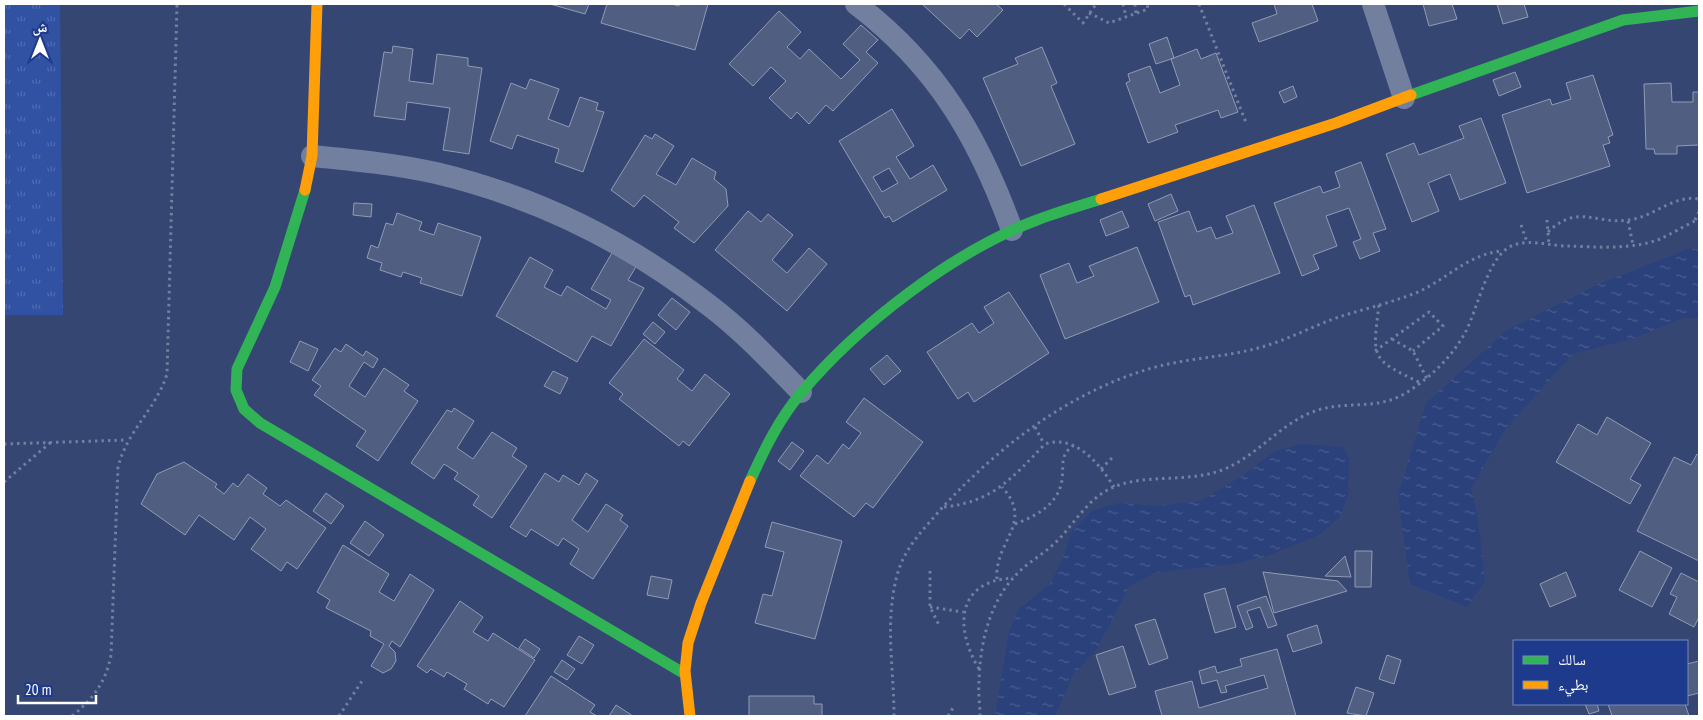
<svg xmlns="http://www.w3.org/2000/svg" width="1703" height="720" viewBox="0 0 1703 720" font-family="'PT Sans Narrow','Noto Naskh Arabic',sans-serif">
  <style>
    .grass { fill: url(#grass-tufts) }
    .water { fill: url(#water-ripples) }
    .building { fill: #505e81; stroke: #929bb5; fill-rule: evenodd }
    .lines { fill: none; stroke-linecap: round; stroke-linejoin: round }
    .path { stroke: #727f9f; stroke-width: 3; stroke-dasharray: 2.5 4; stroke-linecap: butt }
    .street { stroke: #727f9f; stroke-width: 22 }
    .fast { stroke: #30b455; stroke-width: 11 }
    .slow { stroke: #ff9f0a; stroke-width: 11 }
  </style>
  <defs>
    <pattern id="grass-tufts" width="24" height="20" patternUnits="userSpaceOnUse" patternTransform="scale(1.25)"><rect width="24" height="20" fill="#3151a3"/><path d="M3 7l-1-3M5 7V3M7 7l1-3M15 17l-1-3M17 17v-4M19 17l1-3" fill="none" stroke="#506bb1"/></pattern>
    <pattern id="water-ripples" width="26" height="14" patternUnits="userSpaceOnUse" patternTransform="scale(1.25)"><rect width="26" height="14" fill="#2b417c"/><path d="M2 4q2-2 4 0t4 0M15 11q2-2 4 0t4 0" fill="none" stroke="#4b5e90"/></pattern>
  </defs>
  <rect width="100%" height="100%" fill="#364673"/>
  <path class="grass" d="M4,4H60L63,315H4Z"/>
  <path class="water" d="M1688,249H1699V318H1683L1635,338L1573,354L1506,428L1471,488L1478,518L1485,581L1467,607L1410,584L1398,495L1426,403L1507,330L1601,283Z
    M1302,444L1343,447L1349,459L1348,495L1340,517L1319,535L1267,556L1233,564L1154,573L1129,587L1096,650L1073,675L1055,716H995L1009,631L1019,609L1051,583L1064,555L1071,532L1092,511L1118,503L1157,506L1200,501L1242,476L1275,451Z"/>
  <path class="building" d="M550,4H589L585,14Z
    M607,4H671L679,6V4H708L695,50L601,23Z
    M922,4H996L1003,10L977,37L969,29L960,39Z
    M1274,4H1312L1318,21L1259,42L1252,23L1277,14Z
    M1423,4H1452L1457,19L1429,26Z
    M1497,4H1524L1528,17L1503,24Z
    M779,11L801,32L787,47L800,59L809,49L841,79L860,60L843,44L861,25L878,40L866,52L878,63L833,111L826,105L809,124L797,112L791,119L769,98L786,81L771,67L753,86L729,64Z
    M1167,37L1174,58L1156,64L1149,44Z
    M393,46L413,49L409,81L433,84L437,54L468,58V66L482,68L469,154L443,150L450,108L407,102L405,120L374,116L384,52L392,53Z
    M1042,47L1057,83L1051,86L1075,144L1021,166L983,78L1018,64L1015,58Z
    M1197,49L1201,59L1216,53L1238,112L1221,118L1218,110L1175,125L1178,132L1148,143L1126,83L1130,81L1128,74L1150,66L1160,93L1180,85L1171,59Z
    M1515,72L1521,87L1499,96L1493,80Z
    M1593,75L1613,135L1608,137L1610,143L1603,145L1610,166L1527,193L1502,115L1550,99L1552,105L1571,99L1566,83Z
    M530,79L559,89L548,119L569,127L580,97L598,103L596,110L604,112L583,172L555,162L559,149L517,135L512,149L490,141L511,83L526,89Z
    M1671,83L1672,102H1693V92H1699V145L1677,146V154H1655L1654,149H1646L1644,84Z
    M1293,86L1297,97L1284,103L1279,92Z
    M892,109L914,146L896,157L910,179L933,165L947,190L893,222L889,216L885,218L839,141ZM889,168L898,183L882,192L873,177Z
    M1481,118L1506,183L1460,200L1450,174L1428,183L1439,211L1412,222L1386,154L1414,143L1419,155L1464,138L1459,126Z
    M655,134L674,146L656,174L676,185L692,158L716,172L714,179L726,189L728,206L694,243L674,228L679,222L644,195L634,207L611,190L645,135L652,139Z
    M1361,162L1386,229L1373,233L1380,251L1360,259L1353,242L1361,239L1349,208L1326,216L1337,246L1313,255L1319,269L1302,276L1274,203L1320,186L1323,193L1340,187L1335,172Z
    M1171,194L1178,211L1155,221L1148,204Z
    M354,203L372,204L371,217L353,215Z
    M1254,205L1280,273L1193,305L1190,295L1185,297L1158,222L1189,211L1197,232L1211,227L1216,239L1233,233L1226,216Z
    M748,211L761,222L768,214L793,235L772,260L787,273L809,248L827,264L787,311L715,250Z
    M1122,211L1129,227L1106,236L1100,220Z
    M397,213L422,222L419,230L434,235L438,223L481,237L462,296L420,283L422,278L403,272L401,277L380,270L382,263L367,258L371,245L378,248L386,223L393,225Z
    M1137,247L1159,302L1065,339L1040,275L1069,263L1077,283L1094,276L1089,266Z
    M613,251L637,265L628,280L644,288L611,346L592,336L577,362L496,316L530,257L553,270L544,287L561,296L567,286L606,309L611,300L591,289Z
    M1009,292L1049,353L974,402L968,392L958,399L927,352L972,323L979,333L994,323L984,307Z
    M672,298L690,312L676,330L658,315Z
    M653,322L665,332L655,344L643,334Z
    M644,339L684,370L677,379L692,391L705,374L730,394L689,446L683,441L679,446L619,399L623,394L609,383Z
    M300,341L318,349L308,371L290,362Z
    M346,344L363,356L366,351L378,359L373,368L364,362L349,386L365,397L384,368L409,385L404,391L418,401L378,461L356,446L366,431L314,395L321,386L312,380L335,348L341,352Z
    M887,355L901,371L884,385L870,369Z
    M553,371L568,378L560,394L544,386Z
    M864,398L923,442L873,508L866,503L854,517L800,476L817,455L828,464L843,444L849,449L861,433L846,422Z
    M454,408L474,421L457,448L473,459L492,432L517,448L512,456L527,466L492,518L473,505L479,496L454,479L458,473L444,464L434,479L411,463L447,410L452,412Z
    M1607,417L1651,443L1630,479L1641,485L1630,504L1556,462L1578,424L1597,435Z
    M792,442L804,451L790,470L778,461Z
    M1697,454L1699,456V561L1637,531L1674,457L1691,465Z
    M184,462L217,484L215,487L224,494L233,483L238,487L248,474L267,488L263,494L280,506L286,500L326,528L297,569L287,562L281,571L251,549L266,529L250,517L234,540L199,515L185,535L141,504L157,474Z
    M545,473L559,482L563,475L579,485L586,473L598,481L572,520L588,532L606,504L623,515L620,520L628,526L593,579L570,564L579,549L563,538L558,546L531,529L526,537L510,527Z
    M326,493L344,506L331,524L313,511Z
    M365,521L384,535L369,556L350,543Z
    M772,522L842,541L815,639L755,623L763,594L772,596L784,552L765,547Z
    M343,545L389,574L379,592L394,601L410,574L434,590L400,647L392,641L389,646L395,652L396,661L391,669L383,673L371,666L384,644L370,636L371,631L326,608L330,600L317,592Z
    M1355,551H1372L1371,587H1355Z
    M1640,551L1672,568L1652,607L1619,590Z
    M1345,556L1351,577L1325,576Z
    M1263,572L1338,581L1347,591L1274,613Z
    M1566,572L1576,596L1550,607L1540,584Z
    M1681,573L1699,582V617L1694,627L1669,614L1677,597L1670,594Z
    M651,576L672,580L668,599L647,595Z
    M1225,588L1236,627L1215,633L1204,594Z
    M1266,596L1277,625L1268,628L1260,607L1247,611L1253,627L1246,630L1237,606Z
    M460,601L483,617L473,632L488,641L493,633L535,660L504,707L491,699L488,704L464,689L467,684L447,672L444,677L431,669L427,673L417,666Z
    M1155,619L1168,658L1149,665L1135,625Z
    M1317,625L1322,643L1293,652L1287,635Z
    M579,636L594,645L582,664L567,655Z
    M525,639L540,649L534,658L519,648Z
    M1123,646L1136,687L1109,695L1096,655Z
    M1277,649L1296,716H1162L1155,691L1192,681L1199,708L1268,688L1264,675L1225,686L1227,692L1221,693L1217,680L1202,684L1199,671L1215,666L1217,673L1242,666L1240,659Z
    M1387,655L1401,660L1394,684L1379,679Z
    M562,660L575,669L567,680L554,672Z
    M1699,661V693L1687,696V664Z
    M551,676L595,705L590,712L597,716H525Z
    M1356,687L1374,693L1366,716L1347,713Z
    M749,696H814V704H822V716H749Z
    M1585,704H1597L1599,711L1589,714Z
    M1608,704H1685L1689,716H1612Z
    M616,705L633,716H609Z"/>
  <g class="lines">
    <path class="path" d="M1064,4L1083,23L1096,4
      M1123,4L1126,17
      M1135,4L1136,14
      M1199,4L1247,125
      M1089,13L1109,23L1148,9L1147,4
      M1547,220L1549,245
      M1695,220L1699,212
      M1628,221L1633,245
      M1521,225L1527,242
      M1548,232C1578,203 1596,225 1629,220C1653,217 1675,194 1699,199
      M1379,305C1372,360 1371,359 1421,383
      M1392,339L1413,351L1427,379
      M1375,351L1429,312L1443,326L1413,351
      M1035,427L1044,444
      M4,444L127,440
      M1101,469L1113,457
      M4,482L50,443
      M944,507C993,502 1012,478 1045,444C1075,434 1099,463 1114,487
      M1015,524C1036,516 1058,505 1062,480C1064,466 1059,455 1074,445
      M930,571V607L939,625
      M997,579C994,541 1035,523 1002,487
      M930,607L963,612
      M979,669C955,629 955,581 1013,578
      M72,716C93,699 106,682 111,655L118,467C128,429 155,411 167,374L177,4
      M339,716L364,678
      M894,716C894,667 884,620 898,572C906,546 924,529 941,509C998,447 1069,392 1152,368C1194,356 1234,358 1277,342C1297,335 1316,325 1336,318C1363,309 1391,303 1418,292C1447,279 1467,255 1501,251
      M948,716L953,708
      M980,716C980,705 978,693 979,682C980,642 990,598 1021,570C1033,559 1048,551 1059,539C1077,520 1090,496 1116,486C1152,473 1191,484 1227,468C1260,453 1283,421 1318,410C1351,400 1380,412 1412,389C1434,374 1452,356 1465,333C1478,309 1488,253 1514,245C1531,239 1550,246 1567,246C1596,247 1632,250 1660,239C1673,233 1686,225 1699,219"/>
    <path class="street" d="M856,4C936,65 978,136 1012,230
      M1373,4L1404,98
      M312,156C354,160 395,164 436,173C537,197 629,243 710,306C743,331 772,362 801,392"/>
    <path class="fast" d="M1411,95L1623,20L1699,11
      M305,190L275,287L237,369L236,390L244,409L260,423L685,674
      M750,481C764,450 779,419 801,393C858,325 954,251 1037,220C1058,212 1080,206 1101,199"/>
    <path class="slow" d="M305,190L312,156L317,4
      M1101,199L1336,123L1411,95
      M690,716L685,671L688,643L701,603L750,481"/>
  </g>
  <rect width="1703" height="720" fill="none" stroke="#ffffff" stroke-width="10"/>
  <rect x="1513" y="640" width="175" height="65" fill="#1d3a8c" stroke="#7789ba"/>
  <rect x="1523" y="656" width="25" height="8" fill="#30b455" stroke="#7789ba"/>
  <text x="1558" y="665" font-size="15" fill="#ffffff">سالك</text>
  <rect x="1523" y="681" width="25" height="8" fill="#ff9f0a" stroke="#7789ba"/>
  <text x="1558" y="690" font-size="15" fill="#ffffff">بطيء</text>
  <g transform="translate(40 40)" stroke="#1d3a8c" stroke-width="4" paint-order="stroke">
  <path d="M0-4L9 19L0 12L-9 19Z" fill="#ffffff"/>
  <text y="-8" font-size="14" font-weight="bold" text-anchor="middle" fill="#ffffff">ش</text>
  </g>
  <path d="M18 695v8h78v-8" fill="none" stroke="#ffffff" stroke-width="2.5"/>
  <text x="25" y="695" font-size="15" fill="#ffffff" stroke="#1d3a8c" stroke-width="4" paint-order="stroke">20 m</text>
</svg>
